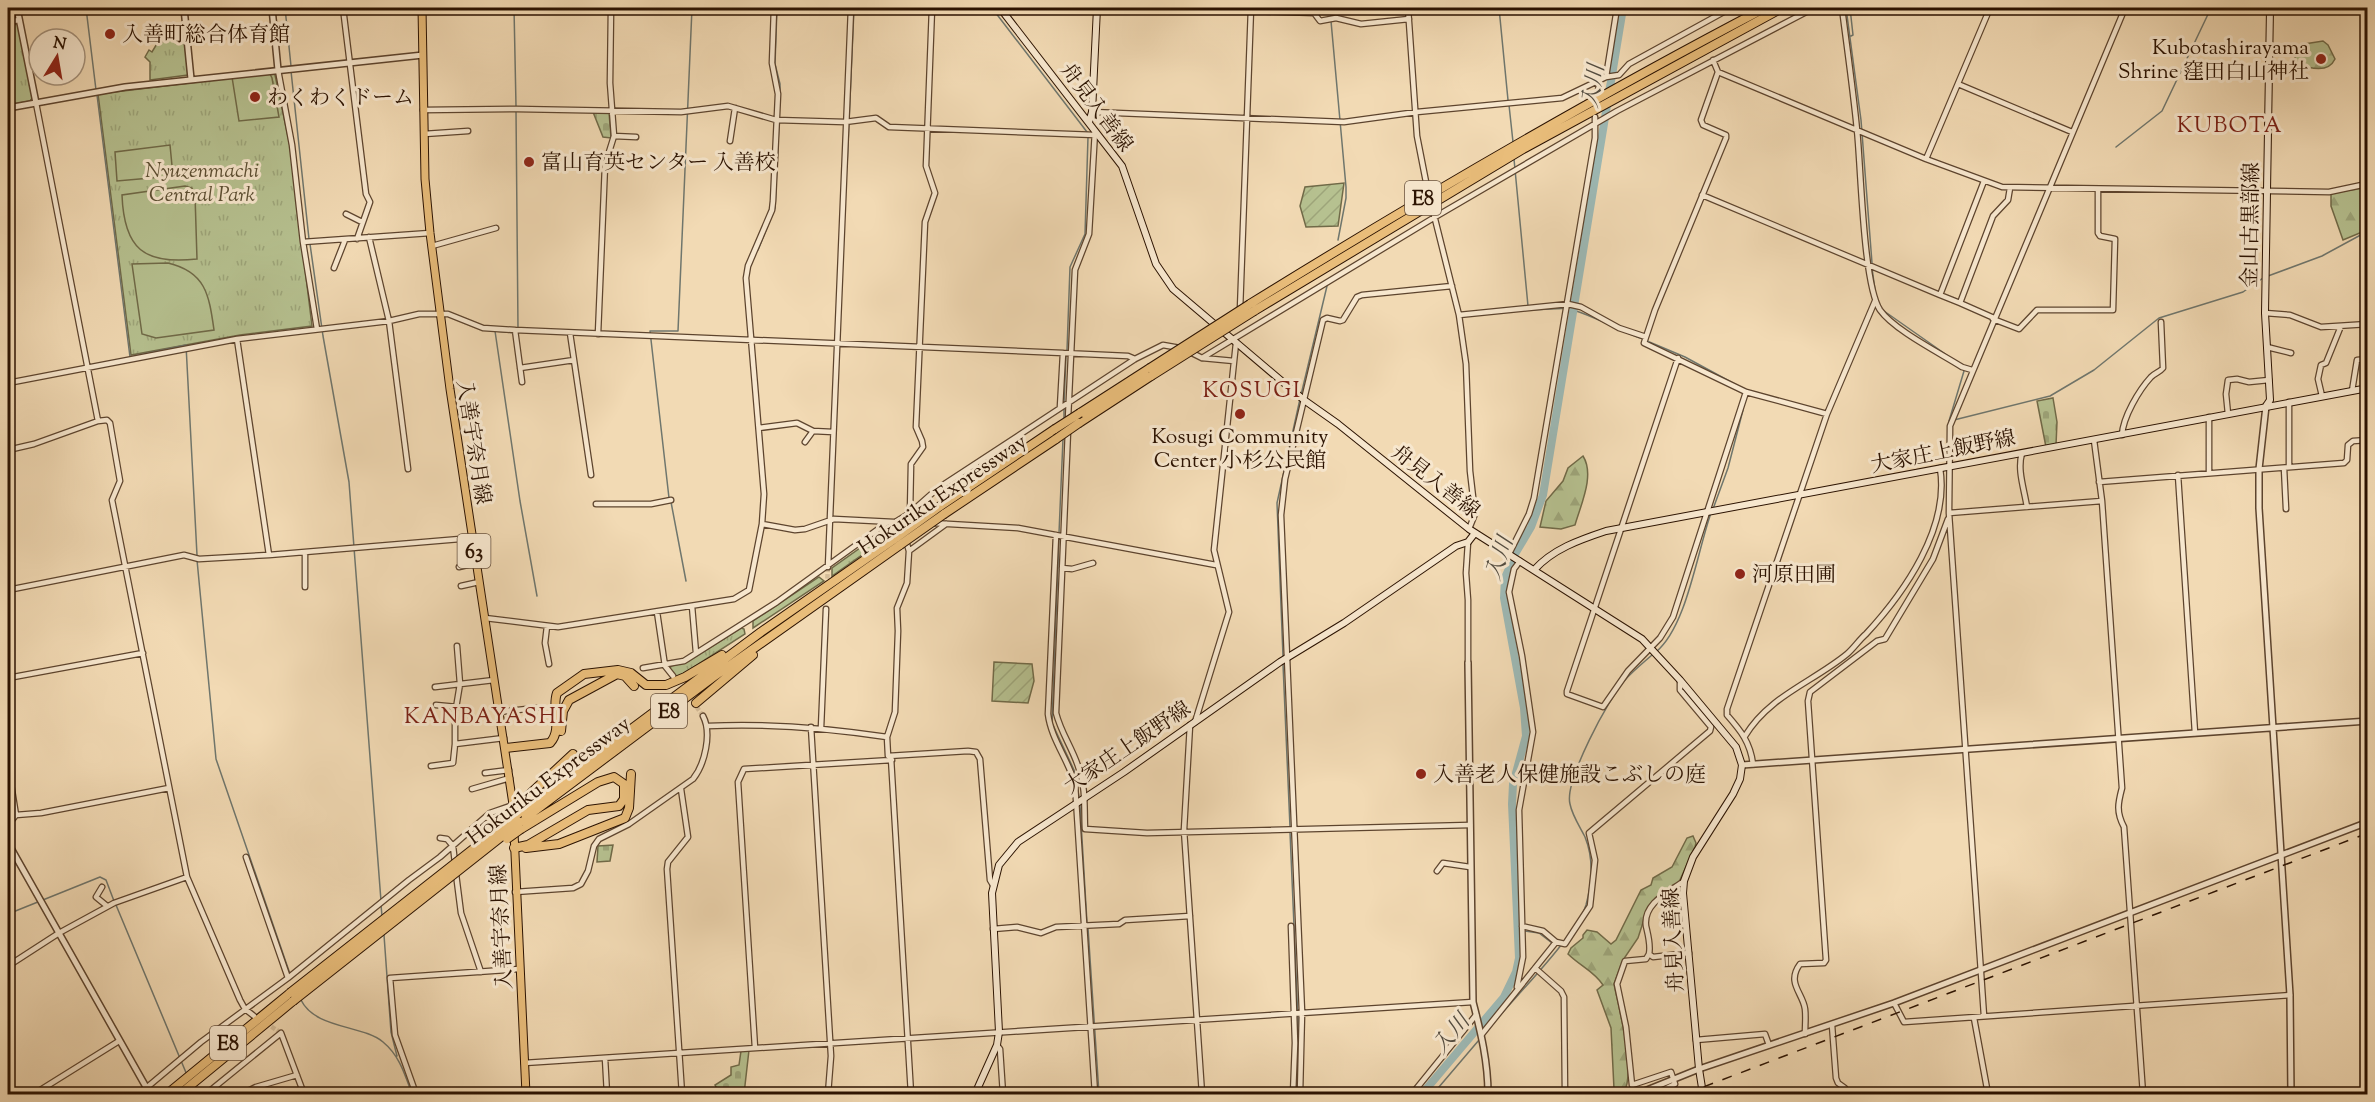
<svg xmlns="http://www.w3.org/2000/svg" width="2375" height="1102" viewBox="0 0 2375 1102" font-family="'Sorts Mill Goudy','Noto Serif JP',serif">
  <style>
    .grass { fill: url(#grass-tufts); stroke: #706a48; stroke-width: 1.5 }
    .forest { fill: url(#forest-firs); stroke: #706a48; stroke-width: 1.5 }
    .cemetery { fill: url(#cemetery-stones); stroke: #706a48; stroke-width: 1.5 }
    .garden { fill: url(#garden-furrows); stroke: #706a48; stroke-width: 1.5 }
    .pitch { fill: #b6c190; stroke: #706a48; stroke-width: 1.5 }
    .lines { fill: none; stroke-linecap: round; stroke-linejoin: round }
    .stream { stroke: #6f766d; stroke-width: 1.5 }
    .river { stroke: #9db9b5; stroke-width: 8 }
    .minor-tunnel { stroke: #d4bc99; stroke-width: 4.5; stroke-dasharray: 4.5 2; stroke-linecap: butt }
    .minor-casing { stroke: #5d442e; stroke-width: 7 }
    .tertiary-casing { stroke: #5d442e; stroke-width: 8 }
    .secondary-casing { stroke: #2b1201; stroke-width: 8 }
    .primary-casing { stroke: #2b1201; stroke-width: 9 }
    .motorway-casing { stroke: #2b1201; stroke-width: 10 }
    .minor { stroke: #f7e7ce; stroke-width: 4.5 }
    .tertiary { stroke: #f7e7ce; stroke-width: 5 }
    .secondary { stroke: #f7e7ce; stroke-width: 6 }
    .primary { stroke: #e9bd7a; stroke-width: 7 }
    .motorway { stroke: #e9bd7a; stroke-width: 8 }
    .rail { stroke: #2b1201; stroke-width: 1.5; stroke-dasharray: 10 10; stroke-linecap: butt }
    .motorway-bridge-casing { stroke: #2b1201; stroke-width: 10; stroke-linecap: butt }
    .motorway-bridge { stroke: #e9bd7a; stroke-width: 8 }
    .poi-dot { fill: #8f2418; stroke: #f7e7ce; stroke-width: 2 }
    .labels { text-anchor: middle; stroke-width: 6; stroke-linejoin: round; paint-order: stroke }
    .shield { fill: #f7e7ce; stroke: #68523e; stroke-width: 1.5 }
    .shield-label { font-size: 20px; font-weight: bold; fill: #2b1201 }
    .poi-label { font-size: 21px; fill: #2b1201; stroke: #f7e7ce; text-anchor: start }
    .street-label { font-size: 21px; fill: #2b1201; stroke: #f7e7ce }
    .park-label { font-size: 21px; font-style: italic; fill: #5c4f33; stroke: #f7e7ce }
    .water-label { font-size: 22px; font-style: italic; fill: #534c40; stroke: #f7e7ce }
    .neighbourhood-label { font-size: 22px; letter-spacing: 1.5px; fill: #7a1f14; stroke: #f7e7ce }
  </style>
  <defs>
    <pattern id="grass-tufts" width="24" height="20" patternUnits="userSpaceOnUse" patternTransform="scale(1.5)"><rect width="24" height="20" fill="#b6c190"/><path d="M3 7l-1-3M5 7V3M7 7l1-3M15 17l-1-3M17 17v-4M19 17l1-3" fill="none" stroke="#9da57a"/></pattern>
    <pattern id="forest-firs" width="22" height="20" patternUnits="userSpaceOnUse" patternTransform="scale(1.5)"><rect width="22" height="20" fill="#b6c190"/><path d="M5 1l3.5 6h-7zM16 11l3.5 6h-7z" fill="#9da57a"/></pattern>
    <pattern id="cemetery-stones" width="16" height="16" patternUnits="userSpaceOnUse" patternTransform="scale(1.5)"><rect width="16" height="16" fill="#b6c190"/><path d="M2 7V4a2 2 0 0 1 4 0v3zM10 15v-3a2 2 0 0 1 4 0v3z" fill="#9da57a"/></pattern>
    <pattern id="garden-furrows" width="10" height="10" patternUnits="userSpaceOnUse" patternTransform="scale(1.5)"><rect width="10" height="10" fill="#b6c190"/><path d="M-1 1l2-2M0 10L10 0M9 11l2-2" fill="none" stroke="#9da57a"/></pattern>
  </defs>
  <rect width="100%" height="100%" fill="#f2dab4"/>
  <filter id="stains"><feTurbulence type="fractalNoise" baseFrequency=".00333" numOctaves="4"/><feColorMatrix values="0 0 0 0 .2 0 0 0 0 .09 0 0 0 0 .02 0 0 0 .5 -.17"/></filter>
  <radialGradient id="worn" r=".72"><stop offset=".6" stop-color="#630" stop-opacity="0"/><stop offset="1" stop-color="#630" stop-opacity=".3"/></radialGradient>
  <path class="grass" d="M18,24L33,97L30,101L8,105V26Z
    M180,26H183L188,75L150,80V62L145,57L149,50L152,52L158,42L161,43L171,38L172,34L178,31Z
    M272,73L275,75L290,146L312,326L240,335L131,355L98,94Z
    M884,531L893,533L832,576V568Z
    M819,577L824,581L753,628V621Z
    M741,628L744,629L745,634L677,678L670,669L671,666L687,662Z"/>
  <path class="forest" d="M2323,41L2328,45L2335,59C2328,74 2308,68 2296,63L2294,52L2298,45Z
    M2362,188L2367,216V230L2343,240L2331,206V193Z
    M1583,456C1595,475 1581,504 1575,525L1561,529L1540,527L1546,501L1563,481L1568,468Z
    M1693,836L1696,843L1695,847L1679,882L1653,901L1647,910L1638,938L1623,960L1614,984C1619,1009 1637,1074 1623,1094H1620L1614,1089L1611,1028L1597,990L1603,985C1594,971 1580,966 1568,954L1571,948L1583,938V935L1587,930L1597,932L1611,944L1616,940L1641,890L1651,885L1653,878L1672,867L1687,838Z"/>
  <path class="cemetery" d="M593,112H609L611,138L603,137Z
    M2053,398L2057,422L2056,445L2046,447L2037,401Z
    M613,845L610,861L597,862L598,846Z
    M749,1050L744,1094H720L715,1085L731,1075V1067L739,1065L741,1051Z"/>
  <path class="garden" d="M1344,183L1338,226L1306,227L1300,206L1305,187Z
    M994,662L1032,664L1034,681L1028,703L992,701Z"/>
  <path class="pitch" d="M270,74L272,78L279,117L239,121L232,77Z
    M170,145L173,176L117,181L115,152Z
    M185,186L192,188L195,195L197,259C144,265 124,249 122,195Z
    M168,263C206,272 209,295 214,330L156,338L142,334L132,264Z"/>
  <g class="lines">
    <path class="stream" d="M86,8L96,90
      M285,8L291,66
      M514,8L516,106
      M777,8L775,64L780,84V93
      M992,8L1087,132
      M1330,8L1331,16
      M1499,8L1508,100
      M1846,8L1861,120L1872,263
      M1850,8L1853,35L1851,36
      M1331,21L1346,187V198L1338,240
      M291,71L309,239
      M97,95L130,357L186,345L197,555
      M1509,105L1513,142
      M516,111L518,328
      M2116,147L2162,111L2211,8
      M1514,159L1528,306
      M847,167L854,8
      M310,244L323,336L349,482L381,901
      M758,250L775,208L779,122
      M1872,268L1875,290
      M2268,276L2322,256L2368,231
      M1529,310L1573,308
      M1573,310C1597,317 1619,331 1643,339
      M1884,311L1951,358
      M515,333L495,331L520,501L537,596
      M1647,341L1685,357L1742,388
      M1067,350L1070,267L1085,234L1088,137
      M1301,395L1327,286
      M1064,404L1066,355
      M1064,419V409
      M1954,420L2050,396L2094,370L2159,318L2243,292L2263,278
      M1949,421L1964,371
      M669,498L650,331H678L692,8
      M671,502L686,581
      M1713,509L1728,468L1743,410
      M1059,533L1063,439
      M1059,538L1052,723L1074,770L1079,797
      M197,560L216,759L290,974
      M1656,652C1687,626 1697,552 1711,513
      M1283,656L1277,503L1300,399
      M1283,664L1290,827
      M1080,805L1087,923
      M1290,832L1298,1020L1296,1094
      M116,905L187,1075
      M381,905L382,916
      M8,914L100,877L106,880L114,901
      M1088,928L1099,1094
      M1525,931L1539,933L1552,943
      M384,935L391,1032L397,1056
      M301,1000C315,1029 363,1025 383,1042C400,1056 405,1075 412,1094
      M1496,1020C1517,995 1577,934 1586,905C1592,883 1594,859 1585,837C1580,827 1572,815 1570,804C1564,781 1609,698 1625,680C1633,671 1643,663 1652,655
      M193,1087L197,1094
      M1433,1094L1479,1040"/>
    <path class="river" d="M1422,1094L1504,997L1516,972L1519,958L1512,804L1513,784L1526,736L1524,708L1504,598L1505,578L1515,554L1531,527L1543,495L1623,8"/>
    <path class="minor-tunnel" d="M827,585L828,567
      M689,696L703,716
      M266,1023L281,1033"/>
    <g class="minor-casing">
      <path id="minor" d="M343,8L366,194L370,202L357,239
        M1408,8L1417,136L1427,187
        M1842,8C1847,48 1853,89 1857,130C1861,167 1863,284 1880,310C1894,330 1940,353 1962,367L1972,370
        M1251,11L1314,13L1320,21L1336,18L1361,24L1409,19
        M8,22L19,20
        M1713,60L1718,72L1926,159L2002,187L2329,192L2362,185L2368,186
        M278,70L292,145L303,242L317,329
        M1606,77L1619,75L1629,64L1731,8
        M1958,84L2072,132
        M1598,91L1600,80
        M36,103L98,421
        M423,110L517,109L681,112L728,106L776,120L845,122L876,118L889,127L1095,135
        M1092,112L1344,122L1417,112L1562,98L1606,77L1617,8
        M424,134L468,131
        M614,136L636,137
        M730,141L735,108
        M1926,159L1990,8
        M1702,195L1940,295
        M1433,211L1459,315L1466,364L1470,471L1475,514L1469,529
        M346,214L362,222
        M369,237L389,321L408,469
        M303,242L430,233
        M432,246L496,228
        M334,268L345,240
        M1960,303L1940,295L1984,181
        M1240,310L1251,8
        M2265,313L2290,315L2321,327L2368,324
        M1459,315L1568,304L1581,307L1619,328L1646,337
        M1994,318L1960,303L1993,216L2008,200L2010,188
        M1993,319L2019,329L2037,310H2113L2115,239L2100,236L2098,233V190
        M515,330L522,382
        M570,333L591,475
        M598,334L605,165L614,136L610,83L611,8
        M237,339L269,555
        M2267,347L2291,353
        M1190,352L1202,358L1234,361
        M1202,358L1435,217L1617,111L1814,8
        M1678,358L1567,691V694L1603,707L1628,671L1660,638L1673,617L1746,392L1644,343L1655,310L1726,138V135L1703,125L1701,120L1718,72
        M520,368L574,360
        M8,383L237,339L389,321L419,314H448L483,328L515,330L1063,353L1128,356L1135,359
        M2352,391L2357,360L2368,359
        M1746,392L1827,414L1727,709V715C1741,731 1750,742 1753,764
        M2322,396L2318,379L2321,365L2326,363L2341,326
        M1060,407L1063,353
        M1827,414L1875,301
        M2228,414L2226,394L2228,380L2237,379L2249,382L2269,380
        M2209,417V473
        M1068,419L1075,270L1089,234L1095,131
        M759,428L797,423L813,431
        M1068,431L1056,713C1061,733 1073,749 1079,769C1086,788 1084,809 1085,829L1147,833L1470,825
        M2122,435C2123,417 2139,390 2151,377C2155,373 2160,372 2163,368L2161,322
        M2094,440L2102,501L2122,788C2118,803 2116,812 2124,827L2143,1094
        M805,442L813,431L833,432
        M8,450L34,444L98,421L107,420L110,423L120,481L112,500L187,877L240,1000L245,1009L254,1016
        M2022,453C2017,470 2024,488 2027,507
        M2289,467V402
        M2284,468L2286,509
        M2178,475L2195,733
        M2099,482L2344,463L2347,460L2348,445L2353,441L2368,440
        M596,504H651L671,500
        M910,513L911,464L923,447L922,441L916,427L925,222L935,193L926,166L932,8
        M1949,513L2102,501
        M897,521L910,513L937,489L1135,359L1163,345L1180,348
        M895,522L902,534
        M932,523L1018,528L1216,565
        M762,524L795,530L805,529L834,519L914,523
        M1056,535L1048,714C1051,739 1068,759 1075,784L1095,1094
        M906,541L909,551L907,583L897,608L898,631L895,712L887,737L888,756L968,751L976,752L980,759L990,880L993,885
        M909,551L946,524
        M305,552V587
        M1509,554L1529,514L1534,498L1595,138V117
        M459,567L476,563
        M828,567L851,8
        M1062,568L1072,569L1093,563
        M461,586L479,582
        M8,590L184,555L199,559L269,555L472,538
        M692,606L696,653
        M657,612L665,666L673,676
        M485,618L558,627L734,599L749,590L762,524L764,494L746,278L748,266L772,210L773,201L778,94L772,63L774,8
        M547,626L545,643L549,664
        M457,646L460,684L455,714V744L504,738
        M1468,663V600L1466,573L1468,542
        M643,668L684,661L777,602L888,522
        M8,678L143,653
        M435,687L494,680
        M436,705L457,707
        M499,712L536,708
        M1195,722L1229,612L1214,550L1236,343
        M1190,725L1184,830L1202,1094
        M708,726C769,723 827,728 887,737
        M811,727L831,1056L828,1094
        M821,728L826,609
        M1745,736C1769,696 1813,682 1847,654C1854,648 1859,640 1866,634C1904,593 1950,528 1940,468
        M891,758L911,1094
        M8,765L16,815
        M431,766L453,763L455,744
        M485,773L509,770
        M472,789L510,778
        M681,789L688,837L668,862L667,869L682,1094
        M8,825L16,815L41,813L169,788
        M440,838L447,839L453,846L455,863
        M246,857L288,978
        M1437,871L1443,863L1470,867
        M456,874L461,913L481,972
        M102,887L96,897L107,906
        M515,892L573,888L581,884L588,871L594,846L599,839L629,824L693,779C705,764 712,733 703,716
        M1291,926L1295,1043L1293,1094
        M1522,926L1543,931L1556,942
        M993,929L1017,927L1041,933L1056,927L1119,924L1125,920L1190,916
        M1649,954L1653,957L1689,953
        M8,966L59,933L114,903L187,877
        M1535,968L1561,991L1564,997L1565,1094
        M1517,987L1523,957L1519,810L1533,732L1522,656L1509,592L1514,569L1520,561
        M1894,1003L1904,1022L2290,995
        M1984,1016L1949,513L1950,426L2125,8
        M1974,1018L1988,1094
        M1832,1025L1836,1078L1838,1083L1845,1088L1846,1094
        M1482,1034L1556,942L1565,944L1590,906L1595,860L1589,833L1710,731L1711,727L1680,690V680
        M1805,1034C1805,1026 1806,1017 1805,1009C1803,993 1786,983 1800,964L1824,963L1826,960L1808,701L1810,692L1877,641L1885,639L1933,559L1948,519
        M1696,1040L1765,1034L1769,1045
        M997,1045L1000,1049L1003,1094
        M755,1048L738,782L744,769L892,760
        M605,1058L607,1094
        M524,1063L1473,1002
        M2291,1093L2306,1094
        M34,1094L119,1041
        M139,1094L201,1042L288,978L409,880L440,857L490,813L513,805
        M206,1094L281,1033L304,1094
        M242,1094L256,1087L297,1075
        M416,1094L395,1035L390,978L519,969
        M1300,1094L1302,1012L1281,515L1285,479L1323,320L1327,318L1340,321L1343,320L1357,297L1362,295L1452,286
        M1412,1094L1476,1015
        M1655,1094L1675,1084L1671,1072L1632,1085L1626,1027L1617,984L1625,961L1646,959L1649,954C1651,945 1648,935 1646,926C1643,903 1669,892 1684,881"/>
    </g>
    <g class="tertiary-casing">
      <path id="tertiary" d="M17,8L36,103
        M190,8H184L191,79
        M272,8L278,70
        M8,108L125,87L423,55
        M2266,406L2259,469V508L2290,995L2291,1094
        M1468,663L1473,1002C1481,1033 1488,1062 1488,1094
        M1742,765L2368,721
        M8,843L150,1094
        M1637,1094L1699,1069L1894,1003L2368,822"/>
    </g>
    <g class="secondary-casing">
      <path id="secondary" d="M1000,8L1122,166L1156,264L1173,289L1304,400L1338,424L1469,529L1642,639L1680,680L1736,747L1742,765L1740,779L1733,794L1693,857L1684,881L1683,893L1699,1069L1703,1094
        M1089,122L1092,112L1097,8
        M2266,406L2270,400L2265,313L2270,8
        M1534,570C1553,549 1579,540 1606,531L2368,388
        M975,1094L997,1045L999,1032L992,893L999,865L1018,842L1124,772L1280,662L1344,623L1456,546L1468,542L1475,533"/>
    </g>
    <g class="primary-casing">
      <path id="primary" d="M422,8L425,179L430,233L450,389L514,811
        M514,832L526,1094"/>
    </g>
    <g class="motorway-casing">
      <path id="motorway" d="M1250,304C1418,200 1589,100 1765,8
        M1254,311L1523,149L1782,8
        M1080,413L1150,368
        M1079,423L1151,376
        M939,507L1055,429
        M944,514L1056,439
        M696,703L753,655
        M561,731L563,711L569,700L617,674L625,676L634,686
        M506,748L550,743C563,729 551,709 557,693L584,674L618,670L631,673L646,685H666L685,677L722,655
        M518,805L573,754
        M519,813L761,632L896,538
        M520,822L712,678L900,545
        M514,848L528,845L588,810L619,806L624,799V784L614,777L598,782L521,829
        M526,848L559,844L625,818L629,808L631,774
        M167,1094L290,993
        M180,1094L293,1001"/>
    </g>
    <use href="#minor" class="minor"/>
    <use href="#tertiary" class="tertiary"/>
    <use href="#secondary" class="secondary"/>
    <use href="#primary" class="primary"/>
    <use href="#motorway" class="motorway"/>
    <path class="rail" d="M1685,1094L2368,833"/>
    <g class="motorway-bridge-casing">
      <path id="motorway-bridge" d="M1150,368L1250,304
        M1151,376L1254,311
        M1055,429L1080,413
        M1056,439L1079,423
        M896,538L939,507
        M900,545L944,514
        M498,822L518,805
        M507,839L521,829
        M290,993L519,813
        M293,1001L520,822"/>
    </g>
    <use href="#motorway-bridge" class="motorway-bridge"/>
  </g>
  <g class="poi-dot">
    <circle cx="110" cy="34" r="6"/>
    <circle cx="2321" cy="59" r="6"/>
    <circle cx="255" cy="97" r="6"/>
    <circle cx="529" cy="162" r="6"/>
    <circle cx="1240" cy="414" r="6"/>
    <circle cx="1740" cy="574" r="6"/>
    <circle cx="1421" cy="774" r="6"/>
  </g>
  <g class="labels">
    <g class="shield">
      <rect x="1405" y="181" width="36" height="34" rx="4.5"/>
      <rect x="457.5" y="534" width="33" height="34" rx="4.5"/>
      <rect x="651" y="694" width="36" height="34" rx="4.5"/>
      <rect x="210" y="1026" width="36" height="34" rx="4.5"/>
    </g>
    <g class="shield-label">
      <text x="1423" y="205">E8</text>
      <text x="474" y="558">63</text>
      <text x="669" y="718">E8</text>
      <text x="228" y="1050">E8</text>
    </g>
    <g class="poi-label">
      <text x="122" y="41">入善町総合体育館</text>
      <text x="2309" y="54" text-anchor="end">Kubotashirayama<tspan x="2309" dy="24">Shrine 窪田白山神社</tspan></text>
      <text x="267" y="104">わくわくドーム</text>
      <text x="541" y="169">富山育英センター 入善校</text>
      <text x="1240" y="443" text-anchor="middle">Kosugi Community<tspan x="1240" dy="24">Center 小杉公民館</tspan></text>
      <text x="1752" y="581">河原田圃</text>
      <text x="1433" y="781">入善老人保健施設こぶしの庭</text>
    </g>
    <g class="street-label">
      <text transform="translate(1097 107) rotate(53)" y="7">舟見入善線</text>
      <text transform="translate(2250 225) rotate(-89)" y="7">金山古黒部線</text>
      <text transform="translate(474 442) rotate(81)" y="7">入善宇奈月線</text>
      <text transform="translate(1943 451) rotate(-11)" y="7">大家庄上飯野線</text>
      <text transform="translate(1436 481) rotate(38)" y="7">舟見入善線</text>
      <text transform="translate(942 494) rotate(-34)" y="7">Hokuriku Expressway</text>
      <text transform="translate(1127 747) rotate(-34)" y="7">大家庄上飯野線</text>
      <text transform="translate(548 780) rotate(-37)" y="7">Hokuriku Expressway</text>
      <text transform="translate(501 927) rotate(-93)" y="7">入善宇奈月線</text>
      <text transform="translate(1673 940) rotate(-93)" y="7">舟見入善線</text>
    </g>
    <g class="park-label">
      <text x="202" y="177">Nyuzenmachi<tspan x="202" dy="24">Central Park</tspan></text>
    </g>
    <g class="water-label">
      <text transform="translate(1592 86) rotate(-81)" y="8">入川</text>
      <text transform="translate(1498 558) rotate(-71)" y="8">入川</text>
      <text transform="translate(1450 1033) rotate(-50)" y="8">入川</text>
    </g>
    <g class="neighbourhood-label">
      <text x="2230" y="132">KUBOTA</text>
      <text x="1252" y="397">KOSUGI</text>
      <text x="485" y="723">KANBAYASHI</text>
    </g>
  </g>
  <rect width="2375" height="1102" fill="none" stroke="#f2dab4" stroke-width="30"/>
  <rect x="9" y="9" width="2357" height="1084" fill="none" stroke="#2b1201" stroke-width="3"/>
  <rect x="15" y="15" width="2345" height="1072" fill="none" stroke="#2b1201" stroke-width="1.5"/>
  <g transform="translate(57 57) rotate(11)"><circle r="28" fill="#f7e7ce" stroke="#a5927c" stroke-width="1.5"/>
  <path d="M0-4.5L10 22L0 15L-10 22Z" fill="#8f2418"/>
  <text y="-9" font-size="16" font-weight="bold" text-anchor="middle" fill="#2b1201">N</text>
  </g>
  <rect width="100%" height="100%" filter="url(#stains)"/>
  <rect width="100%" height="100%" fill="url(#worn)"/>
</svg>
